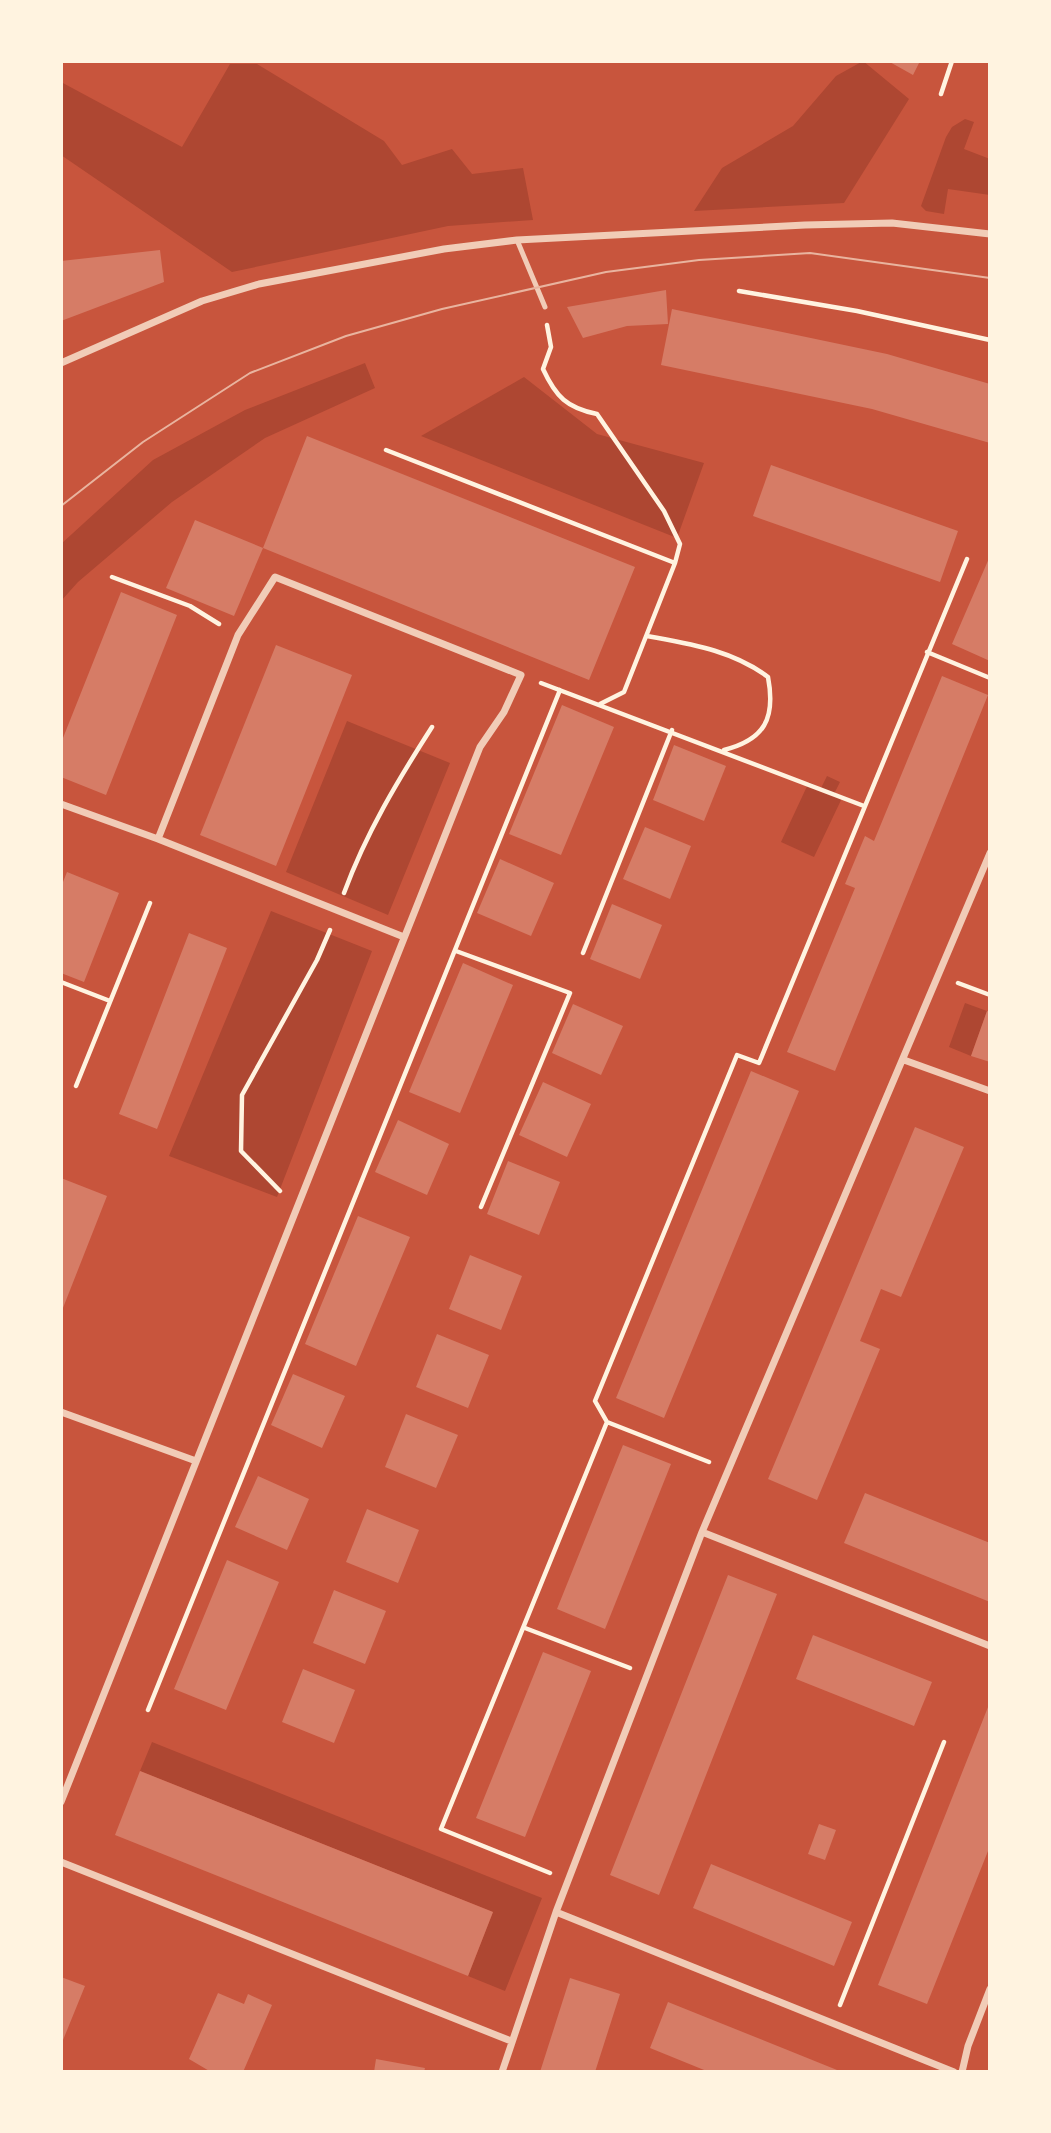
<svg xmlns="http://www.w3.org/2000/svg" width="1051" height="2133" viewBox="0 0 1051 2133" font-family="Signika,sans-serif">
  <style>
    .green { fill: #ae4732 }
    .building { fill: #d67c66 }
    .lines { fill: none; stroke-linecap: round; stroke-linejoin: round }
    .path { stroke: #fff3e0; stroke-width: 4.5 }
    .service { stroke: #f1ccb7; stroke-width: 5 }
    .minor { stroke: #f1ccb7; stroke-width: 7 }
    .tram { stroke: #e9b49f; stroke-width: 2 }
  </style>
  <rect width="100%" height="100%" fill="#c8553d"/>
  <path class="green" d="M863,61L909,99L844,203L694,211L722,168L793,126L836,76Z
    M230,64H257L384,141L402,165L452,149L472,174L523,168L533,220L448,226L232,272L61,155V82L182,147Z
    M965,119L974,122L964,149L990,159V195L948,189L944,214L926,211L921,206L946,137L952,127Z
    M365,363L375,388L265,438L172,502L78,582L61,601V544L153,460L245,410Z
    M524,377L597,434L704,463L677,538L421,436Z
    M347,721L450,763L388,915L286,872Z
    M827,776L840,782L834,794L842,798L814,857L781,842L809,782L821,788Z
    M271,911L372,951L277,1197L169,1156Z
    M965,1003L987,1011L971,1056L949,1047Z
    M152,1742L542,1898L505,1991L468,1976L493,1912L140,1771Z"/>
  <path class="building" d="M888,61H920L913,75Z
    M160,250L164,282L61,321V261Z
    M666,290L668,324L627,326L583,338L567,307Z
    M672,309L887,354L990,384V443L872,409L661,365Z
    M307,436L635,567L589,680L263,548Z
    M771,465L958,531L940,582L753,516Z
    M195,520L263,548L234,616L166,588Z
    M990,556V661L952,644Z
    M121,592L177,615L106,795L61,777V743Z
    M276,645L352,675L276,866L200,835Z
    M942,676L988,695L835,1071L787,1052L855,888L845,884L865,836L874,841Z
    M562,705L614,727L561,855L509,834Z
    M674,745L726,766L704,821L653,800Z
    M645,827L691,846L670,899L623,879Z
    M500,859L554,883L531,936L477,913Z
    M67,872L119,893L84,982L61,973V887Z
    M612,904L662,925L640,979L590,959Z
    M189,933L227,948L157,1129L119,1114Z
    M463,963L513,985L460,1113L409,1092Z
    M573,1004L623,1026L601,1075L552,1053Z
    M987,1011L990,1012V1062L971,1056Z
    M751,1071L799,1091L664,1418L616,1398Z
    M543,1082L591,1104L567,1157L519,1135Z
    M398,1120L449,1144L427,1195L375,1172Z
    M915,1127L964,1147L901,1297L881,1289L860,1341L880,1349L817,1500L768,1479Z
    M508,1161L560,1182L539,1235L487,1214Z
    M61,1178L107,1196L61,1313Z
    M358,1216L410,1237L356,1366L305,1344Z
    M470,1255L522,1276L501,1330L449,1309Z
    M437,1334L489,1355L468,1408L416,1387Z
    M293,1374L345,1396L322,1448L271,1425Z
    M406,1414L458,1435L436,1488L385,1467Z
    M623,1445L671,1464L605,1629L557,1609Z
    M258,1476L309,1499L287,1550L235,1527Z
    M865,1493L990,1543V1602L844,1543Z
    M367,1509L419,1530L398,1583L346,1562Z
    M227,1560L279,1582L226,1710L174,1689Z
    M728,1575L777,1594L659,1895L610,1875Z
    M334,1590L386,1611L365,1664L313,1643Z
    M813,1635L932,1682L914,1726L796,1679Z
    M543,1652L591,1671L525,1837L476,1818Z
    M303,1669L355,1690L334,1743L282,1722Z
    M990,1702V1846L927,2004L878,1985Z
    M140,1771L493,1912L468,1976L115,1835Z
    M819,1824L836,1830L825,1860L808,1854Z
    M711,1864L852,1922L834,1966L693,1908Z
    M61,1977L85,1986L61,2045Z
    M570,1978L620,1994L595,2072H540Z
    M218,1993L244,2004L248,1994L272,2005L243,2072H211L189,2059Z
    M668,2002L785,2049L842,2072H709L650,2048Z
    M376,2059L425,2068L424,2072H374Z"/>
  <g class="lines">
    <path class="path" d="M941,94L952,61
      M739,291L857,311L990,340
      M547,325L551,347L543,369C556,397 567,408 597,414L664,511L680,544L675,563
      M386,450L675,563L624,692L600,704
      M112,577L190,606L219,624
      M647,636C690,644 732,650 768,677C776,719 764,740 724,750
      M927,652L990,678
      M541,683L864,806
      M344,893C366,833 398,780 432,727
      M456,951L570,993L481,1207
      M583,953L672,730
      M61,982L110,1001
      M958,983L990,995
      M76,1086L150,903
      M280,1191L241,1151L242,1095L317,960L330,930
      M607,1422L595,1401L737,1055L759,1063L967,559
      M525,1628L630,1668
      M148,1710L560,690
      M550,1873L441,1829L607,1422L709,1462
      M840,2005L944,1742"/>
    <path class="service" d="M517,240L545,307"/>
    <path class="minor" d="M61,363L202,301L259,284L444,249L517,240L805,225L892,223L990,234
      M61,804L158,839L404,937
      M904,1060L990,1091
      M61,1412L196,1461
      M702,1532L990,1646
      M61,1802L480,747L504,712L521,675L275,577L238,635L158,839
      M61,1862L511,2041
      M556,1912L954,2072
      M502,2072L556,1912L702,1532L990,853
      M962,2072L968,2046L990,1989"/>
    <path class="tram" d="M61,506L143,442L250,373L346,336L442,309L606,272L699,260L810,253L990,278"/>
  </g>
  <rect width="1051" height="2133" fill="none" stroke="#fff3e0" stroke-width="126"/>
</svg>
